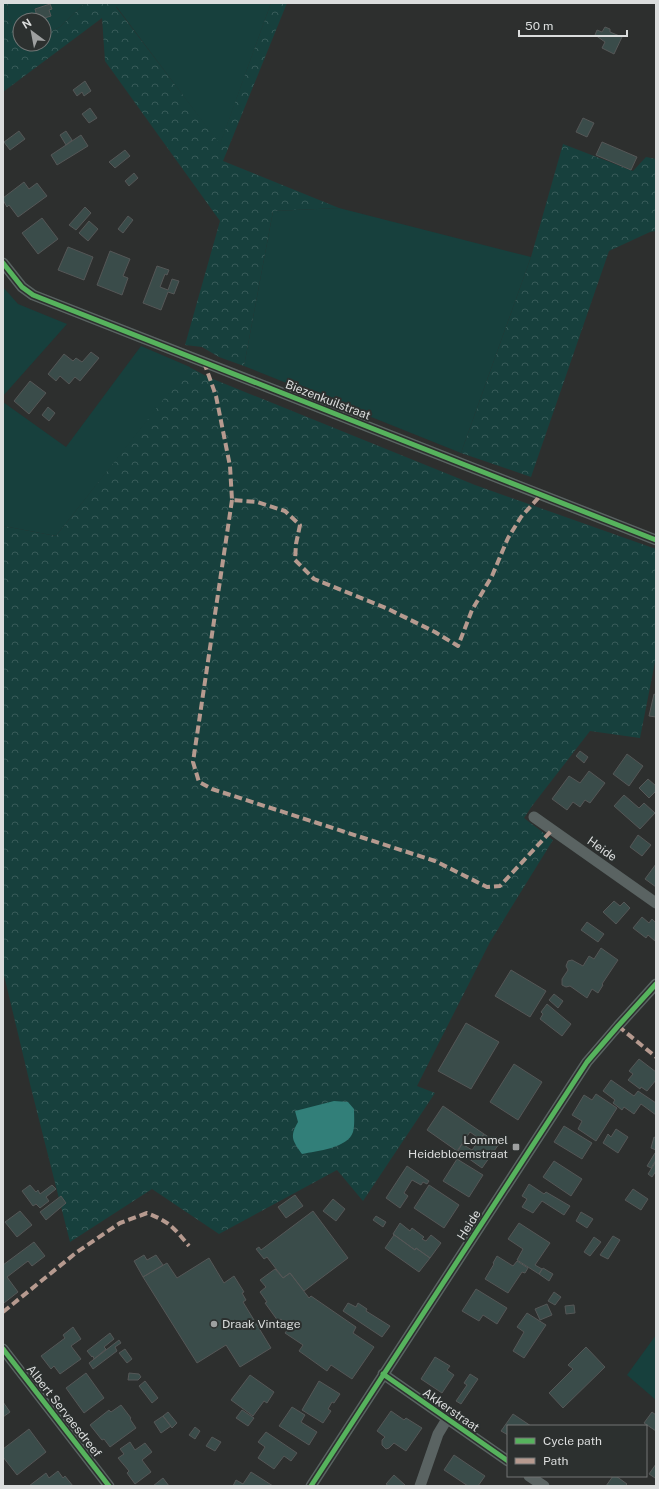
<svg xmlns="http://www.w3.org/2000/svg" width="659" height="1489" viewBox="0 0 659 1489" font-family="'Public Sans',sans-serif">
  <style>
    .grass { fill: #17403d }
    .forest { fill: url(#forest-crowns) }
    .water { fill: #327f79 }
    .building { fill: #3a4c4a; stroke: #555757 }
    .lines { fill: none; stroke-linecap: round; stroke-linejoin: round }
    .street { stroke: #5a6362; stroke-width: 11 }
    .quiet { stroke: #b69a8f; stroke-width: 4; stroke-dasharray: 8 4; stroke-linecap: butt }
    .cycleway-casing { stroke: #2c302f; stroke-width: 8 }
    .cycleway { stroke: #56b35d; stroke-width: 5 }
    .poi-dot { fill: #9ea0a0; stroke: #2c302f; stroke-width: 1.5 }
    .labels { text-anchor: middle; stroke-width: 4; stroke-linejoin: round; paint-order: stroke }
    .street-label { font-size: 12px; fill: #dbdddd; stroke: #2c302f }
    .poi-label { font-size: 12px; fill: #dbdddd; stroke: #2c302f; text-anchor: end }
  </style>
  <defs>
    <pattern id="forest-crowns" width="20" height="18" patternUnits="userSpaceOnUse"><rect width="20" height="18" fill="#17403d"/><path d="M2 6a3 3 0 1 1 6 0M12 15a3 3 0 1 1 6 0" fill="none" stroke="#385b59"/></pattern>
  </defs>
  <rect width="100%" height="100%" fill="#2d2f2e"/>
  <path class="grass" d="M8,3H85L60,27L44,35V20H20V33L14,31L7,11Z
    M120,3H271L220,145L116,6Z
    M339,208L531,257L461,453L244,366L273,211Z
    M3,287L18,304L67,324L3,396Z
    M141,346L190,367L56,536L3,526V402L66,447Z
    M656,1335V1400L627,1375Z"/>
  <path class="forest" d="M3,3H8L7,11L14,31L20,33V44H44V35L60,27L85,3H120L116,7L220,144L271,3H287L223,161L339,208L273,211L244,366L219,357L202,347L185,345L220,221L105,61L102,18L3,92Z
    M563,144L633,171L646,157L656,159V231L650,232L609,251L531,477L461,453L531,257Z
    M189,367L208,377L475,485L656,549V657L640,738L590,731L532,806L524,818L553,840L490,942L417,1086L435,1093L363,1201L337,1170L219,1234L152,1189L70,1242L30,1084L3,971V526L56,536Z"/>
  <path class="water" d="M334,1101L348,1102L354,1109C354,1116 355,1125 353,1132C348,1148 317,1151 302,1154C293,1141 289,1137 298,1122L295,1111Z"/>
  <path class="building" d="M50,4L52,9L49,10L51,16L38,20L35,9Z
    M605,27L610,29V32L622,37L614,54L602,48L605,42L595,35L597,30L602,32Z
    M85,81L91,91L84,96L82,92L77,96L73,90Z
    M90,108L97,118L89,123L82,114Z
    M583,118L594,123L587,137L576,132Z
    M19,131L25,139L10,150L4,142Z
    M66,131L72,140L66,145L60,135Z
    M81,135L88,146L57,165L51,155Z
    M602,142L637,157L631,170L596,155Z
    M125,150L130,156L115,168L109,162Z
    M134,173L138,178L129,186L125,181Z
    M24,182L29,189L37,183L47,196L18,217L9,205L7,207L3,200V198Z
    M85,207L91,213L76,230L69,225Z
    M128,216L133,220L123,233L118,229Z
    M42,218L58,239L38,254L22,233Z
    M89,221L98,229L88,241L79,233Z
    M68,247L93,257L84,280L58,270Z
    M110,251L130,259L123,276L128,278L122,295L97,285Z
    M157,266L169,270L167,275L165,274L160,287L168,290L172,279L179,281L174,294L168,292L161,310L143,303Z
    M91,352L99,358L80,381L75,377L69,384L60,376L56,381L48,374L64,354L73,361L76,358L82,362Z
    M30,381L46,393L29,414L14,401Z
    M48,407L55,413L49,421L42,415Z
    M654,694L656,695V717L649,716Z
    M580,751L588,757L584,763L576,756Z
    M627,754L643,766L629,786L613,774Z
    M589,771L605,783L590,803L585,800L580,807L573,802L567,810L552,799L569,776L580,783Z
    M648,779L656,786V791L649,798L639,788Z
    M624,795L639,808L644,803L655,813L640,829L614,806Z
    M638,835L651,845L642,856L630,847Z
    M656,864V887L645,879Z
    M614,901L620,906L624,902L630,908L616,924L603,912Z
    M642,917L649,923L652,919L656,923L655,941L648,935L646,938L633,928Z
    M587,922L604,934L598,942L581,930Z
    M601,948L618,960L602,984L603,985L598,993L592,989L587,998L570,986L566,987L562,985V979L568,970L566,966L568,961L572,960L583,966L589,956L594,959Z
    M511,970L546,991L530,1017L495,996Z
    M554,994L563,1001L558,1008L549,1000Z
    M547,1004L571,1024L562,1036L540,1019L543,1014L541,1012Z
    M466,1023L499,1042L471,1089L438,1071Z
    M639,1059L656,1072V1080L647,1091L641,1087L640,1089L628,1080L633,1074L629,1071Z
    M514,1064L542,1082L518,1120L490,1102Z
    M611,1080L634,1096L638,1091L656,1103V1115L641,1104L634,1114L624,1107L622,1110L613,1103L615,1100L603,1091Z
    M596,1094L617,1108L596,1141L578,1129L582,1121L572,1115L584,1095L592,1100Z
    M443,1106L484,1134L480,1139L470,1132L457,1151L427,1130Z
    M564,1126L592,1143L582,1159L554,1142Z
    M616,1129L628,1137L618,1153L603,1143L608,1134L611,1137Z
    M484,1134L499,1144L482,1168L458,1151L462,1144L472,1150Z
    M654,1137L656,1138V1150L651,1148Z
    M655,1153L656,1154V1160L651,1168L647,1166Z
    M457,1159L483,1175L469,1197L443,1181Z
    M554,1161L582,1179L571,1196L543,1177Z
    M655,1163L656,1164V1171L652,1177L648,1174Z
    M407,1166L429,1181L427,1184L423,1182L421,1185L412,1180L404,1193L408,1196L400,1208L386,1198Z
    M529,1184L544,1194L546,1192L570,1206L564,1215L542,1201L533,1213L522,1207L527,1199L522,1196Z
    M30,1185L36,1192L38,1190L40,1194L52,1185L56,1189L46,1197L49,1201L40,1208L36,1204L33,1206L22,1191Z
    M429,1185L459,1205L444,1228L414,1208Z
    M633,1189L648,1199L641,1210L625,1200Z
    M295,1195L303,1206L286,1218L278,1207Z
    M61,1196L66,1203L46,1220L40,1212Z
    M333,1199L345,1209L336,1221L323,1211Z
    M20,1211L32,1225L17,1237L5,1222Z
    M313,1211L348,1258L304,1291L290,1273L283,1278L267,1257L264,1259L256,1249L259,1247L261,1250Z
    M581,1212L593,1219L587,1228L576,1221Z
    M376,1216L386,1222L383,1227L373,1220Z
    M400,1223L410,1231L412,1228L424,1237L422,1239L426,1241L431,1235L441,1243L430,1258L416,1248L415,1250L393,1234Z
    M519,1223L550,1243L535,1265L542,1269L539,1274L517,1260L523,1249L508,1239Z
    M393,1234L415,1250L416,1248L430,1258L419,1272L385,1248L394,1235Z
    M613,1236L620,1240L608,1259L600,1255Z
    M594,1237L601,1242L590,1256L584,1252Z
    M34,1242L45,1256L32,1266L28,1261L7,1277L18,1292L4,1303L3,1301V1265Z
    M144,1255L147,1260L156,1255L163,1265L143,1277L134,1261Z
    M497,1256L513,1266L517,1261L528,1268L525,1273L522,1272L508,1293L485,1279L494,1264L493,1263Z
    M209,1258L224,1283L234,1276L244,1292L242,1293L246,1300L243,1302L271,1348L240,1367L226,1345L197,1363L143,1277L167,1263L177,1278Z
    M543,1268L553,1274L549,1281L539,1274Z
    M275,1269L283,1278L290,1273L309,1298L311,1296L356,1327L353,1333L374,1347L352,1379L331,1365L327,1371L299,1351L303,1345L285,1333L288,1329L281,1319L278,1321L265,1303L267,1302L260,1292L266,1287L260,1280Z
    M476,1289L507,1308L497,1324L483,1315L479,1321L462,1311Z
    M554,1292L561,1297L555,1305L548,1301Z
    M348,1303L356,1307L358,1303L367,1309L366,1311L390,1326L382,1337L343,1311Z
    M547,1304L552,1315L540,1320L535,1309Z
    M574,1305L575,1313L566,1314L565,1306Z
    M527,1313L546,1325L524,1358L513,1351L524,1332L517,1327Z
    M73,1327L81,1339L71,1346L81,1359L60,1374L54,1366L51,1369L41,1356L65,1338L63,1335Z
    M110,1333L114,1339L104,1347L106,1349L94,1359L93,1356L92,1357L87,1351Z
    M119,1340L121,1343L115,1347L117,1351L93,1369L89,1363Z
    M586,1347L605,1367L563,1408L549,1393L573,1369L568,1365Z
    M125,1349L132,1359L127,1363L119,1353Z
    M435,1357L450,1366L447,1370L454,1375L442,1393L421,1379Z
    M86,1373L104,1398L84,1413L66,1388Z
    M129,1373L139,1374L141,1377L138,1380H128Z
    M470,1374L478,1379L461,1404L456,1401L467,1385L464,1383Z
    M250,1375L274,1392L267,1403L264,1401L253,1416L231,1400Z
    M145,1381L158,1398L152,1403L139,1386Z
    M319,1381L340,1394L334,1403L332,1402L328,1409L331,1411L323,1423L302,1410Z
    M3,1402L10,1412L3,1417Z
    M121,1405L131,1418L130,1419L136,1428L110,1447L104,1439L102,1440L90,1425L109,1410L111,1412Z
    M292,1407L305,1415L301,1422L317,1432L309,1445L279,1426Z
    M242,1410L254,1418L248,1426L236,1418Z
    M391,1411L404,1420L406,1418L422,1428L406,1451L394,1443L389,1448L386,1449L382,1445V1440L385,1437L377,1431Z
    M168,1412L177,1423L172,1428L163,1416Z
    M652,1412L656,1415V1431L644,1423Z
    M513,1414L531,1426H508V1435L501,1431Z
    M163,1416L171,1426L161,1433L154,1422Z
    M195,1427L200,1431L195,1439L189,1435Z
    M29,1429L46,1452L17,1475L3,1457V1449Z
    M266,1432L297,1453L291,1461L284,1456L274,1469L258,1458L265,1447L258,1442Z
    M212,1437L221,1442L215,1451L206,1446Z
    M130,1442L135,1450L145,1443L152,1452L142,1460L151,1472L135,1484L127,1473L129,1471L118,1458L124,1454L120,1449Z
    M454,1455L485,1476L478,1486H468L444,1470Z
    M656,1464V1476L655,1478L649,1474Z
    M58,1471L63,1478L65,1476L73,1486H29L46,1473L49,1478Z
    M251,1472L273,1486H233L236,1480L243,1484Z
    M394,1475L405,1485L404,1486H389L386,1484Z
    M613,1476H616L627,1484L625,1486H606Z
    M163,1478L169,1486H153Z"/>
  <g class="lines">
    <path class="street" d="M3,263L22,287L33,295L656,540
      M534,817L656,903
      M3,1349L109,1486
      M383,1374L508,1461
      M529,1476L544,1486
      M311,1486L587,1062L618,1026L656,984
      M420,1486L438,1434L447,1419"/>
    <path class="quiet" d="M204,362L216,396L230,466L232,500L257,502L285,511L300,525L296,544L295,560L314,579L386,608L435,632L458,646L472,610L492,576L508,538L521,517L541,495
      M232,500L193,762L199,782L212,789L435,861L487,887L500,886L552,830
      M618,1026L656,1057
      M3,1312L77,1252L120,1223L147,1213C170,1222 173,1227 189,1246"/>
    <g class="cycleway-casing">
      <path id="cycleway" d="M3,263L22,287L33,295L656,540
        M3,1349L109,1486
        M383,1374L508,1461
        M311,1486L587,1062L618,1026L656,984"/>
    </g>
    <use href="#cycleway" class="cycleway"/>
  </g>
  <g class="poi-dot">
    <rect x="512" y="1143" width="8" height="8" rx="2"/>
    <circle cx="214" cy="1324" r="4"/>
  </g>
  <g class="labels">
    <g class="street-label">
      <text transform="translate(328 400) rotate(21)" y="4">Biezenkuilstraat</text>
      <text transform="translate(602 849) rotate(35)" y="4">Heide</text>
      <text transform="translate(469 1225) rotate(-57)" y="4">Heide</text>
      <text transform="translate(451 1410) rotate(35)" y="4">Akkerstraat</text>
      <text transform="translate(64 1411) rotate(52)" y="4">Albert Servaesdreef</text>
    </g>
    <g class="poi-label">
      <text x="508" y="1144">Lommel<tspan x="508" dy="14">Heidebloemstraat</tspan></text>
      <text x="222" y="1328" text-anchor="start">Draak Vintage</text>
    </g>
  </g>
  <rect width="659" height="1489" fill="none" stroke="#dbdddd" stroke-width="8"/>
  <rect x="507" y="1425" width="140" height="52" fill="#2c302f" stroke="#727575"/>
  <rect x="515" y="1438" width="20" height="6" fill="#56b35d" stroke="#727575"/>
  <text x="543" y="1445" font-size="12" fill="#dbdddd">Cycle path</text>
  <rect x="515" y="1458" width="20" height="6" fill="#b69a8f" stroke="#727575"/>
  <text x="543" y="1465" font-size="12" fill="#dbdddd">Path</text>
  <g transform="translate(32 32) rotate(328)"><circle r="19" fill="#2c302f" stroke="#727575"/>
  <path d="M0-3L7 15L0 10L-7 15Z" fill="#9ea0a0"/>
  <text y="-6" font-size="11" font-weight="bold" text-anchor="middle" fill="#dbdddd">N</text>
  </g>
  <path d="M519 30v6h108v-6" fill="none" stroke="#dbdddd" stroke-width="2"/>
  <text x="525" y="30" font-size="12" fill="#dbdddd" stroke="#2c302f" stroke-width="3" paint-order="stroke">50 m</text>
</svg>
